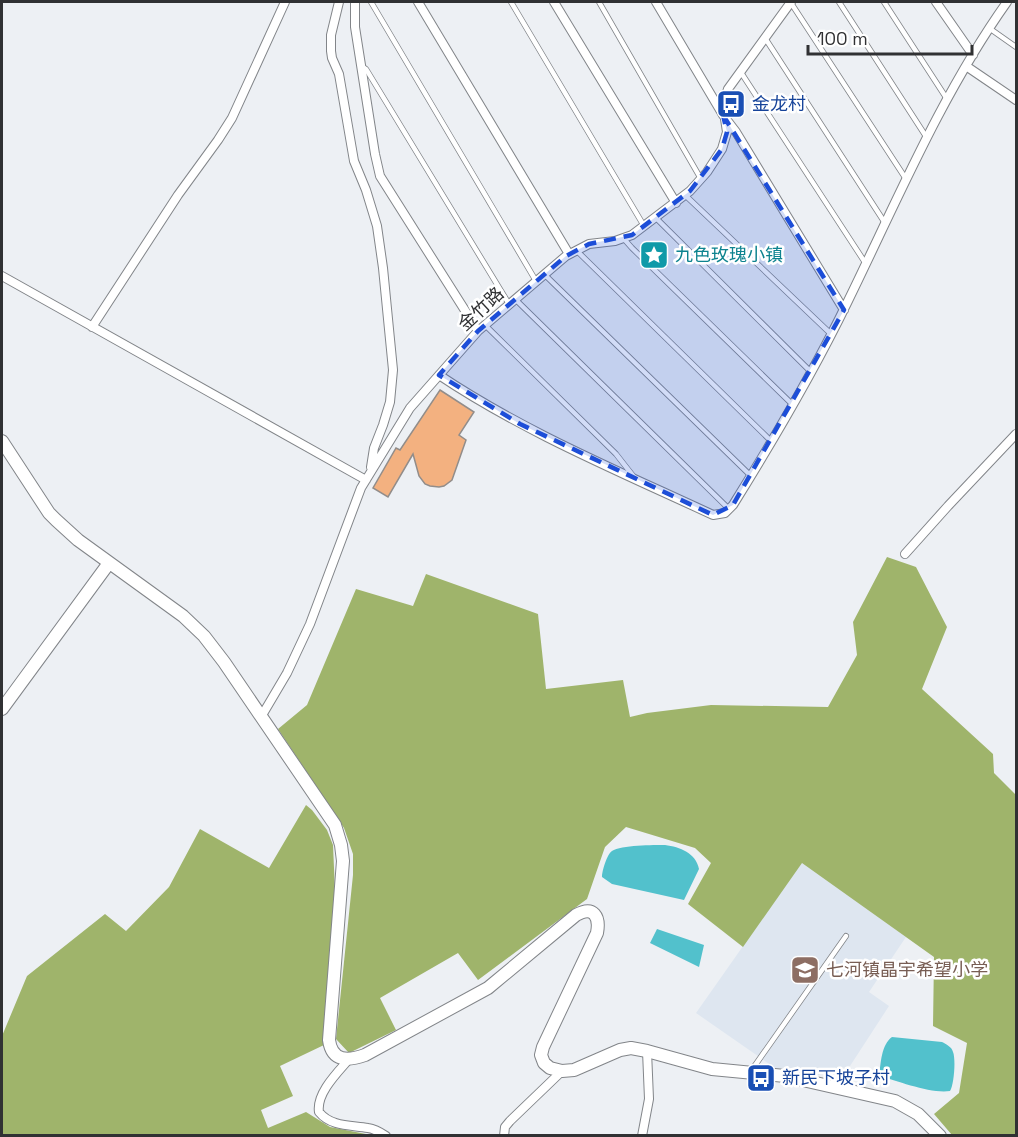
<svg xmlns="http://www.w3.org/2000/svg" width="1018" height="1137" viewBox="0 0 1018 1137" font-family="'Space Grotesk','Noto Sans SC',sans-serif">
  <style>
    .built { fill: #dee6f0 }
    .forest { fill: #9fb46b }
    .water { fill: #52c1cc }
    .building { fill: #f3b180; stroke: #928d8a; stroke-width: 1.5 }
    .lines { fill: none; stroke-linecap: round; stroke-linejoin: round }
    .lane-casing { stroke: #828589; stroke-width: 6 }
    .street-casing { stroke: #828589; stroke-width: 10 }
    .secondary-casing { stroke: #828589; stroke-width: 14 }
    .lane { stroke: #fff; stroke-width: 4.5 }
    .street { stroke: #fff; stroke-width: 8 }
    .secondary { stroke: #fff; stroke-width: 12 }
    .marked { fill: #1d4ed8; fill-opacity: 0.2; stroke: #1d4ed8; stroke-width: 4.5; stroke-dasharray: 12 8; stroke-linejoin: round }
    .labels { text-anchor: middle; stroke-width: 5; stroke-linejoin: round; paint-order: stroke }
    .transit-label { font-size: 18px; fill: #164399; stroke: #fff; text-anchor: start }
    .culture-label { font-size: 18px; fill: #0d838f; stroke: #fff; text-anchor: start }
    .street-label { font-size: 18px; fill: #303133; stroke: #fff }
    .education-label { font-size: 18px; fill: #785e54; stroke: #fff; text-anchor: start }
  </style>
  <rect width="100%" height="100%" fill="#edf0f4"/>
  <path class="built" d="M802,862L906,937L869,992L889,1006L850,1066L810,1077L775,1068L696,1013Z"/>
  <path class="forest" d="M887,557L916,567L947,627L922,689L993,754L994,773L1016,795V1135H952L934,1114L959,1093L967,1043L933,1026L934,957L802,863L743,947L688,904L711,863L695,848L626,827L605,847L587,899L478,980L458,953L380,998L396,1030L349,1053L336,1039L353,875V854L344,828L278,729L307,705L356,589L413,606L426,574L538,614L546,689L623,680L630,717L647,713L711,705L828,707L857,655L853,622Z
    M306,805L312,810L327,830L333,845L335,891L324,1045L280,1066L293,1096L261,1110L268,1128L306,1112L330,1127L371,1135L2,1136V1036L27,976L105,914L126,931L169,887L200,829L269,868Z"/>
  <path class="water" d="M665,845C680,847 696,853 699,869L684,900L612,884L602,877C602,871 607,854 612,851C621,845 654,845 665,845Z
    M657,929L704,945L699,967L650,943Z
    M892,1037L942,1042C946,1044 952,1047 953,1052C956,1059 954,1085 950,1091C931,1094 898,1081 879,1076C881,1063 881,1045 892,1037Z"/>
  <path class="building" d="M440,390L474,412L459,435L466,440L452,480L444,486L439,487L430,486L425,484L419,476L413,454L388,497L373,488L396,448L400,450Z"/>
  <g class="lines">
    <g class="lane-casing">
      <path id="lane" d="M371,2L536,281
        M511,2L644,226
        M599,2L701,179
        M839,2L927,138
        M884,2L947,99
        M791,3L906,179
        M989,28L1016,47
        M765,38L885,223
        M363,67L366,69L509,304
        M740,71L866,264
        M685,195L831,334
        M656,218L811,372
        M624,239L632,248L793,405
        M576,250L771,441
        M545,275L751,476
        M515,299L729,509
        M485,325L616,454L634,477
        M751,1071L846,936"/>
    </g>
    <g class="street-casing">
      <path id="street" d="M339,2L331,35V51L332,58L339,74L354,161L366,190L377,226L383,268L393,370L390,402L383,425L374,448L371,467
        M355,2V27L375,154L380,176L478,331
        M418,2L569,254
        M554,2L676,203
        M656,2L723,115L736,132L844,310
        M936,2L973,55
        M966,66L1016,100
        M2,276L366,480
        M92,327L178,195L218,140L232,118L285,2
        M439,375C524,432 621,472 713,515L725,513L733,505C774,439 813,373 847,303C897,201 941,95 1007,2
        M905,554L948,506L1016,434
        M261,717L287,673L310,624L361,488L410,408L478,331L566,256L589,244L615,241L632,235L690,191L707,172L722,149L727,132L723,106L728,89L791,2
        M350,1058C338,1072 316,1093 319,1112C331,1127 351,1125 368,1128C375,1129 380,1132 386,1136
        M504,1136L505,1127L510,1121L562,1071
        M642,1136L649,1099L647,1051"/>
    </g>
    <g class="secondary-casing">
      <path id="secondary" d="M2,441L49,513L56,520L78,540L183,616L204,636L224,662L335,825L341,845L343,861L329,1040C332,1062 348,1061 365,1055L488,988L576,915C594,905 600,917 597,933L543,1047L541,1055L544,1063L550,1068L562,1071L574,1070L620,1050L631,1048L647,1051L712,1069L785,1076L895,1101L918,1114L940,1136
        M2,709L109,563"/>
    </g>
    <use href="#lane" class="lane"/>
    <use href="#street" class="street"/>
    <use href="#secondary" class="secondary"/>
  </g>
  <path class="marked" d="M723,115L844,310L733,505L713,515L520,424L439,375L478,331L566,256L589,244L632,235L690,191L722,149L727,132Z"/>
  <defs>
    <g id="bus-square" transform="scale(1.5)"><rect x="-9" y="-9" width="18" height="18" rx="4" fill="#1a4fb4" stroke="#fff"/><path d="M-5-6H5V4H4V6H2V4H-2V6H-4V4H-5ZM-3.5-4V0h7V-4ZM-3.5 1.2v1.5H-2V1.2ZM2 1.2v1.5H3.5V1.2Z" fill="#fff"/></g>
    <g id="sight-square" transform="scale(1.5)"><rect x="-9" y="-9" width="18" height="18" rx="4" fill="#0f9aa8" stroke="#fff"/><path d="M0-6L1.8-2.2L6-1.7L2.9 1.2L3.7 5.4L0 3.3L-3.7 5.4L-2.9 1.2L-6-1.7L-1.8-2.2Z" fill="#fff"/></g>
    <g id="school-square" transform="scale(1.5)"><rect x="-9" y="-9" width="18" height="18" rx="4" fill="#8d6e63" stroke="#fff"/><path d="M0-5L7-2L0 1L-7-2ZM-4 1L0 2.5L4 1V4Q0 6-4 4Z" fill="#fff"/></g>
  </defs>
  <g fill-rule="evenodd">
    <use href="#bus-square" x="731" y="104"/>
    <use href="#sight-square" x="654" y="255"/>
    <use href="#school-square" x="805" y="970"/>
    <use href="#bus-square" x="761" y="1078"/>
  </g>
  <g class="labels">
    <g class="transit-label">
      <text x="752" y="110">金龙村</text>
      <text x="782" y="1084">新民下坡子村</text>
    </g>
    <g class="culture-label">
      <text x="675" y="261">九色玫瑰小镇</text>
    </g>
    <g class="street-label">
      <text transform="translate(481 309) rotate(-43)" y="6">金竹路</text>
    </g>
    <g class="education-label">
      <text x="826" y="976">七河镇晶宇希望小学</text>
    </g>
  </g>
  <rect width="1018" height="1137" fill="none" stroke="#303133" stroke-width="6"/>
  <path d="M808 45v9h164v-9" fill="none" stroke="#303133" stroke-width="3"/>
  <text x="817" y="45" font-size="18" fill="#303133" stroke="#ffffff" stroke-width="4.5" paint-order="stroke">100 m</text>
</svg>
